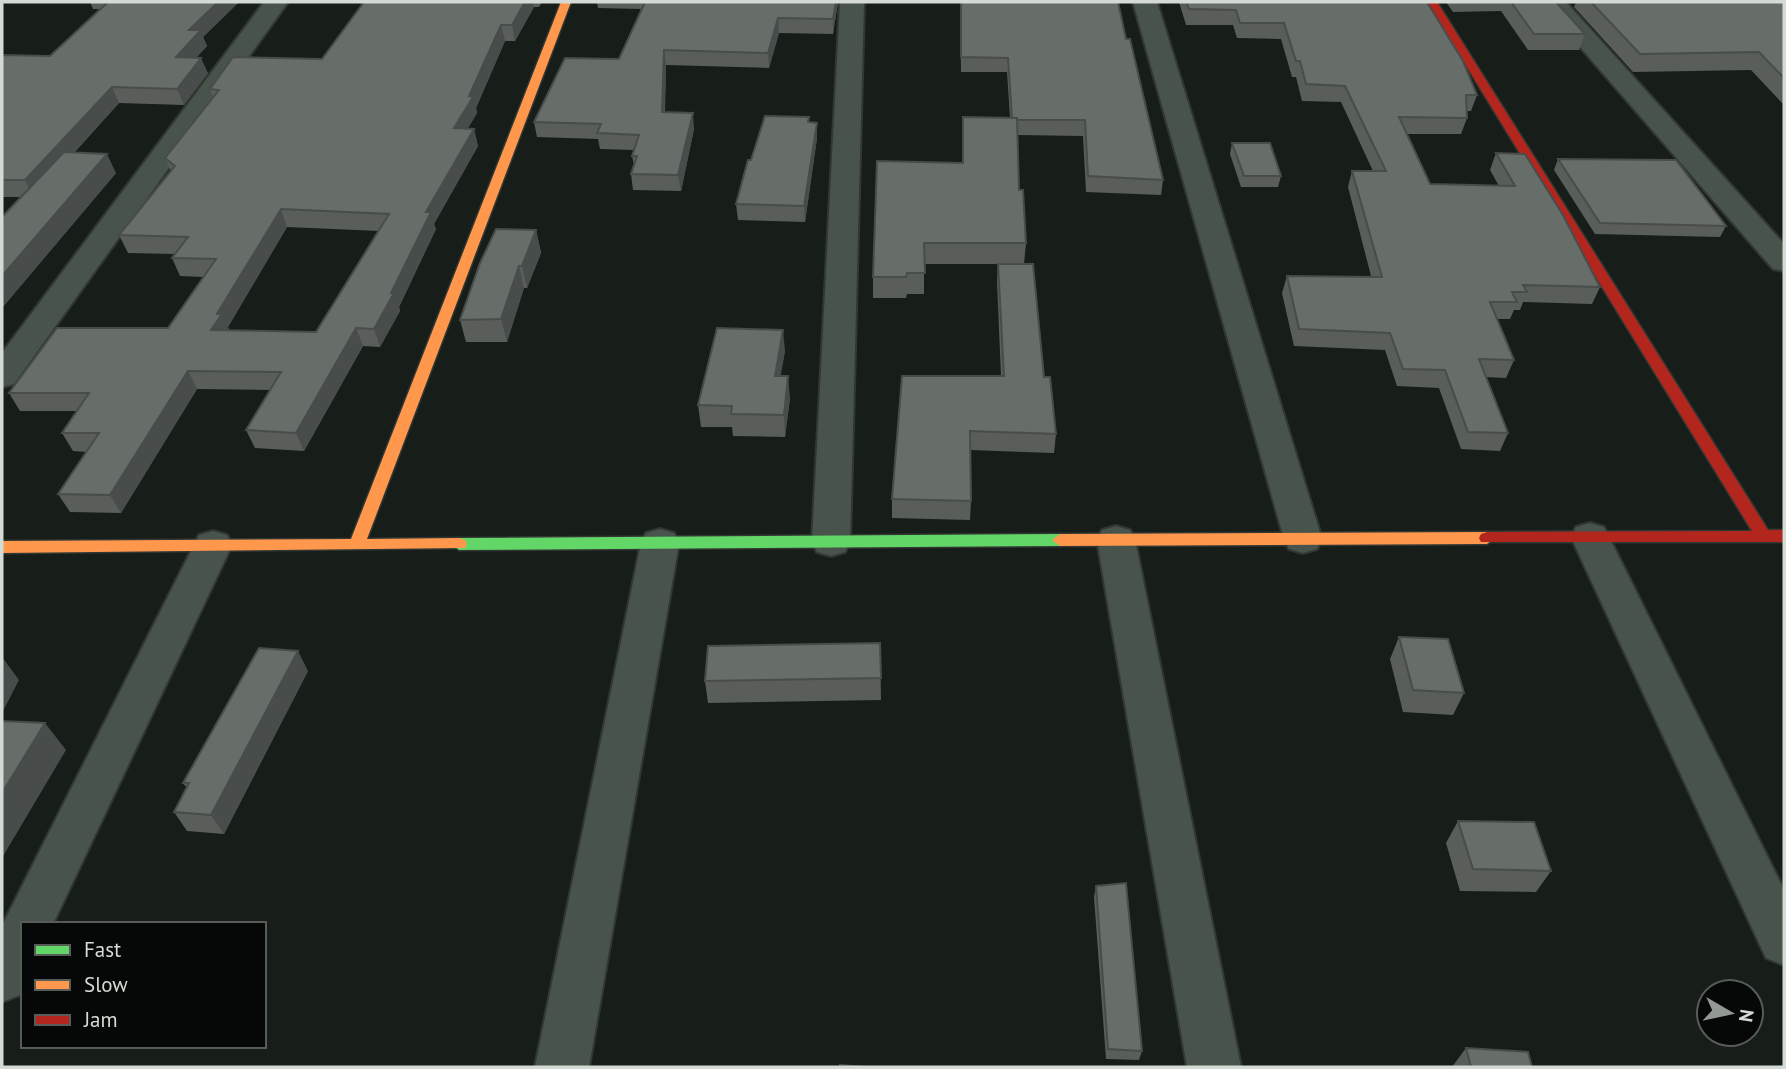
<svg xmlns="http://www.w3.org/2000/svg" width="1786" height="1069" viewBox="0 0 1786 1069" font-family="'PT Sans',sans-serif">
  <style>
    .lines { fill: none; stroke-linecap: round; stroke-linejoin: round }
    .street-casing { stroke: #323733; stroke-width: 4 }
    .fast-casing { stroke: #323733; stroke-width: 3 }
    .slow-casing { stroke: #323733; stroke-width: 3 }
    .jam-casing { stroke: #323733; stroke-width: 3 }
    .street { fill: #47534b; fill-rule: evenodd }
    .fast { fill: #63d668; fill-rule: evenodd }
    .slow { fill: #ff974d; fill-rule: evenodd }
    .jam { fill: #b3261e; fill-rule: evenodd }
    .wall { fill: #595e5a; fill-rule: evenodd }
    .shaded-wall { fill: #484c4a }
    .building { fill: #676d69; stroke: #484c4a; stroke-width: 2; fill-rule: evenodd }
  </style>
  <rect width="100%" height="100%" fill="#171d19"/>
  <g class="lines">
    <g class="street-casing">
      <path id="street" d="M264,2H288L14,384L2,387V353Z
        M840,2H864L850,542L845,552L831,556L817,552L812,542Z
        M1133,2H1157L1322,539L1317,549L1303,553L1289,549L1284,539Z
        M1541,2H1566L1784,244V271L1773,269Z
        M1590,523L1604,527L1609,537L1784,890V965L1766,958L1571,537L1576,527Z
        M1116,526L1130,530L1135,540L1241,1067H1187L1097,540L1102,530Z
        M660,529L674,533L679,543L589,1067H535L641,543L646,533Z
        M213,531L227,535L232,545L53,924H23V989L20,995L2,1002V926L194,545L199,535Z"/>
    </g>
    <g class="fast-casing">
      <path id="fast" d="M1060,534L1068,540L1060,546L459,550L451,544L459,538Z"/>
    </g>
    <g class="slow-casing">
      <path id="slow" d="M561,2H571L367,539L459,538L465,540L467,544L465,548L2,553V541L351,539Z
        M1487,532L1495,538L1487,544L1060,546L1052,540L1060,534Z"/>
    </g>
    <g class="jam-casing">
      <path id="jam" d="M1427,2H1437L1768,530H1784V542H1481L1479,538L1481,534L1487,532L1752,531Z"/>
    </g>
    <use href="#street" class="street"/>
    <use href="#fast" class="fast"/>
    <use href="#slow" class="slow"/>
    <use href="#jam" class="jam"/>
  </g>
  <path class="wall" d="M90,2H239L203,37L207,46L196,58L208,73L184,105L119,103L74,153L116,173L2,308V217L21,197H2V55L50,56L101,9H93Z
    M364,2H542L539,7H534L515,41H505L476,108L477,113L468,128L474,129L478,146L434,224L436,229L399,307L400,311L380,347L363,346L304,451L255,448L246,430L271,390L197,389L121,513L70,512L58,494L87,452L73,451L62,433L77,411H20L9,393L168,328L204,277L180,276L172,258L175,254L128,253L119,235L171,171L165,158L213,97L210,89L322,59ZM287,227L379,231L316,332L229,330L228,327Z
    M597,2H838L833,34L779,33L769,68L666,65L665,112L694,129L681,191L633,190L631,174L634,165L632,156L634,150L600,149L598,139L537,137L534,122L619,59L642,9L598,8Z
    M960,2H1118L1126,39L1163,180L1161,195L1086,192L1083,136L1017,135L1019,190L1026,243L1024,264L1044,377L1056,434L1054,453L970,450L971,501L970,520L892,518V499L1001,376L997,282L998,264H924V294H907L906,298H873V277L962,163L963,117L1010,118L1007,72H961Z
    M1179,2H1427L1477,95L1471,111H1467V118L1461,134H1407L1430,184L1499,186L1490,170L1496,153L1600,287L1592,304L1523,302L1520,310H1514L1510,319H1497L1514,360L1506,378L1486,377L1508,433L1500,451L1461,449L1439,388L1397,386L1385,350L1294,346L1282,293L1287,276H1371L1348,187L1352,171H1373L1341,102L1302,101L1296,77H1292L1281,39L1237,38L1233,25H1186Z
    M1446,2H1556L1585,34L1579,50H1528L1501,11L1453,12Z
    M1576,2H1784V105L1751,70L1633,72L1574,7Z
    M809,122L817,138L805,222L738,220L736,204L751,160Z
    M1232,143L1281,176L1278,187H1241L1230,154Z
    M1558,159L1726,226L1720,237L1595,234L1554,170Z
    M536,230L541,253L527,288H524L507,342H466L460,320Z
    M785,351L780,376L790,398L785,437L733,436L732,427H701L698,405Z
    M1399,637L1464,693L1453,715L1403,712L1390,659Z
    M880,643L881,700L708,703L705,681Z
    M308,671L224,834L187,831L174,812L187,788L183,783Z
    M1458,821L1551,871L1536,892L1460,891L1446,843Z
    M1096,886L1142,1051L1139,1060L1106,1059L1094,897Z
    M1466,1048L1532,1067H1452Z"/>
  <path class="shaded-wall" d="M218,2H239L203,37L207,46L182,73L176,57L189,30Z
    M525,2H533L534,7L515,41L512,25Z
    M836,2H838L833,34V19Z
    M778,18L779,33L769,68L768,53Z
    M501,25L505,41L476,108L477,113L458,145L454,128Z
    M664,50L666,65L664,128L662,112Z
    M201,58L208,73L184,105L177,89Z
    M112,87L119,103L33,197L25,180Z
    M693,113L694,129L681,191L678,175Z
    M817,123V138L805,222L804,206Z
    M474,129L478,146L434,224L436,229L399,307L400,311L380,347L374,329L426,212Z
    M107,154L116,173L2,308V276Z
    M281,209L287,227L228,327L230,332L211,330L217,314Z
    M536,230L541,253L527,288L522,266Z
    M519,266L524,288L507,342L501,319Z
    M356,328L363,346L304,451L296,433Z
    M783,330L785,351L777,397L775,376Z
    M188,371L197,389L121,513L110,495Z
    M788,376L790,398L785,437L784,415Z
    M298,651L308,671L224,834L211,815Z
    M2,657L19,680L2,713Z
    M45,723L66,750L2,858V793Z"/>
  <path class="building" d="M108,2H218L189,30H201L176,57L201,58L177,89L112,87L25,180H2V55L50,56Z
    M364,2H525L512,25H501L469,96L473,97L454,128L474,129L426,212H431L391,293H394L374,329L356,328L296,433L246,430L281,372L188,371L110,495L58,494L99,433H62L89,393H9L57,328H168L216,259L172,258L188,237L119,235L175,166L165,158L219,90L210,89L233,57L322,59ZM281,209L389,214L316,332L211,330L222,314H217Z
    M645,2H836L833,19L778,18L768,53L664,50L662,112L693,113L678,175L631,174L637,156H632L639,135L597,133L601,124L534,122L565,58L619,59Z
    M961,2H1118L1126,39H1130L1163,180L1088,176L1085,120H1017V118H1012L1008,58L961,57Z
    M1186,2H1427L1463,61L1477,95H1466L1467,118L1399,117L1430,184L1515,186L1496,153L1525,154L1563,215L1600,287L1523,285L1527,292H1512L1517,302H1490L1514,360L1479,359L1508,433L1468,432L1445,370L1403,369L1390,333L1299,329L1287,276L1382,277L1352,171H1386L1345,86L1306,84L1300,61H1296L1284,23H1240L1236,10L1189,9Z
    M1511,2H1556L1585,34H1534Z
    M1591,2H1784V78L1759,52L1640,54Z
    M765,116L809,117L808,122L817,123L804,206L736,204L748,160H751Z
    M963,117L1017,118L1019,190H1023L1026,243H924L925,273H907L906,277H873L877,161L963,163Z
    M1232,143H1270L1281,176H1244Z
    M64,152L107,154L2,276V217Z
    M1558,159L1676,160L1726,226L1600,223Z
    M496,229L536,230L522,266H519L501,319L460,320L480,263Z
    M998,264H1033L1044,377H1050L1056,434L970,431L971,501L892,499L902,376H1004Z
    M717,328L783,330L775,376H788L784,415L731,414L732,406L698,405Z
    M1399,637L1448,639L1464,693L1413,690Z
    M880,643L881,678L705,681L708,646Z
    M259,648L298,651L211,815L174,812L189,783H183Z
    M2,721L45,723L2,793Z
    M1458,821L1534,822L1551,871L1473,869Z
    M1126,883L1142,1051L1108,1049L1096,886Z
    M1466,1048L1528,1052L1532,1067H1471Z
    M840,1065L866,1067H840Z"/>
  <rect width="1786" height="1069" fill="none" stroke="#d4dbd5" stroke-width="7"/>
  <rect x="21" y="922" width="245" height="126" fill="#050806" stroke="#585c59" stroke-width="2"/>
  <rect x="35" y="945" width="35" height="10" fill="#63d668" stroke="#585c59" stroke-width="2"/>
  <text x="84" y="957" font-size="21" fill="#d4dbd5">Fast</text>
  <rect x="35" y="980" width="35" height="10" fill="#ff974d" stroke="#585c59" stroke-width="2"/>
  <text x="84" y="992" font-size="21" fill="#d4dbd5">Slow</text>
  <rect x="35" y="1015" width="35" height="10" fill="#b3261e" stroke="#585c59" stroke-width="2"/>
  <text x="84" y="1027" font-size="21" fill="#d4dbd5">Jam</text>
  <g transform="translate(1730 1013) rotate(99)"><circle r="33" fill="#050806" stroke="#585c59" stroke-width="2"/>
  <path d="M0-5L12 26L0 18L-12 26Z" fill="#929893"/>
  <text y="-10" font-size="19" font-weight="bold" text-anchor="middle" fill="#d4dbd5">N</text>
  </g>
</svg>
